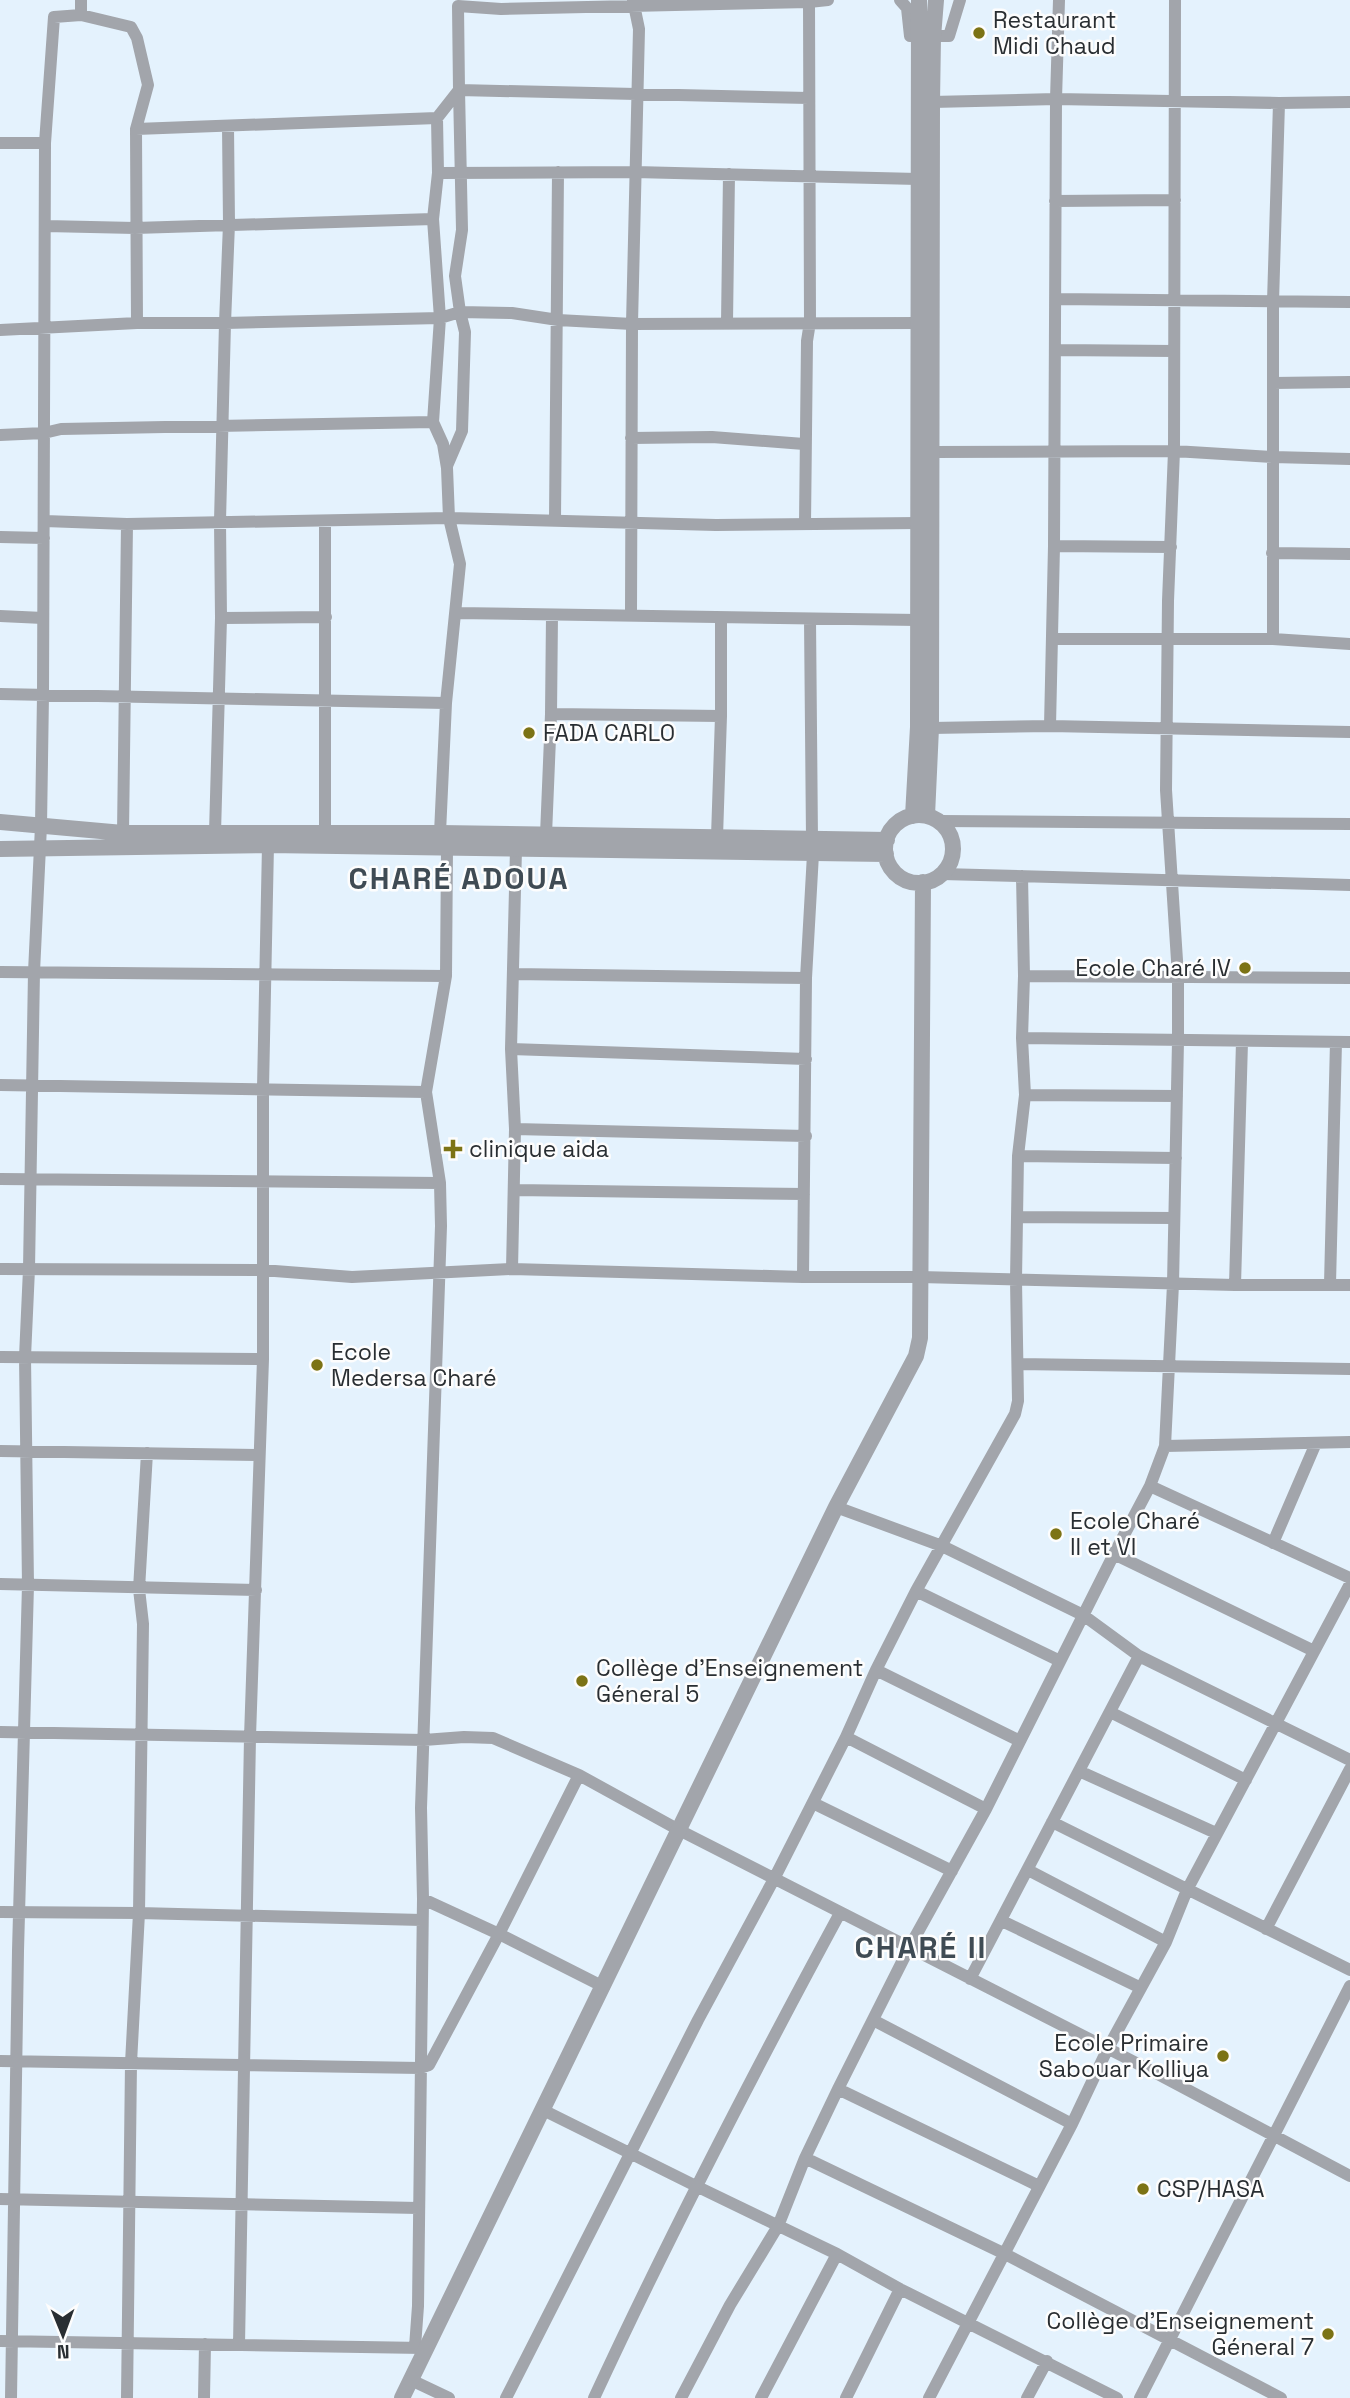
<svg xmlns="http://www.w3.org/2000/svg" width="1350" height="2398" viewBox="0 0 1350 2398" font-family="'Space Grotesk',sans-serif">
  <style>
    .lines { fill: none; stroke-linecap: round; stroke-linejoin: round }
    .minor { stroke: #a2a5ab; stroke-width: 12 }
    .tertiary { stroke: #a2a5ab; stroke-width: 16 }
    .poi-dot { fill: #7c7315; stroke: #fdfdfd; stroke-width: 2.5 }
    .labels { text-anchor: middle; stroke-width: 5; stroke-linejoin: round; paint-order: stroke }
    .poi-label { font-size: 23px; fill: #292e32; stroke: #fdfdfd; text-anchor: start }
    .district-label { font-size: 30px; font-weight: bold; letter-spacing: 2px; fill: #3f4b54; stroke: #fdfdfd }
  </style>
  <rect width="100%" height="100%" fill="#e4f2fd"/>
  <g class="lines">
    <path class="minor" d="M900,0L907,8L910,36H949L960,0
      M81,15L131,27L137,38L148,85L136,129L137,323
      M932,102L1056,99L1279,103L1350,102
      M136,129L437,118
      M0,143H45
      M438,173L635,172L918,179
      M1055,201L1175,200
      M46,226L135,228L433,219
      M1056,299L1350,302
      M727,323L729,174
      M0,330L137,323H225L440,318L460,312L512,313L558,320L632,324L920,323
      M1055,350L1174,351
      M1273,383L1350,382
      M0,435L44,433L61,429L433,422
      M631,438L712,437L804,444
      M933,452L1174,451L1273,457L1350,459
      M447,466L462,431L465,332L460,312L455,276L462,230L459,90L809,98
      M555,520L558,172
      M45,521L127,524L449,518L716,525L919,523
      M325,521V834
      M805,524L807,341L810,322L809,2
      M0,537L44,538
      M1054,546L1171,547
      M1272,553L1350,554
      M456,613L918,620
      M631,614L632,324L639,29L633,0
      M0,616L43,618
      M221,618L326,617
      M810,619L812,839
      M1052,639H1273L1350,644
      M1273,639V302L1279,103
      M0,694L446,703
      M551,714L721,716
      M1050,726L1054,546L1056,99L1059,0
      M931,728L1050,726L1350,732
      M939,821L1350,824
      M123,833L127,524
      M215,833L221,618L220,521L225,323L229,224L228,126
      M546,835L551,714L552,615
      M717,837L721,716V618
      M942,874L1350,885
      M0,972L446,976
      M513,974L806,978
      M1024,976L1350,978
      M1022,1038L1350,1042
      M511,1049L806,1059
      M0,1085L426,1092
      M1025,1095L1177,1096
      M515,1129L806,1136
      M1018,1156L1176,1158
      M0,1179L440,1183
      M515,1190L804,1194
      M1017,1217L1174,1218
      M0,1269L262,1270L352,1277L512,1269L803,1277H920L1235,1285H1350
      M512,1269L515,1129L511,1049L516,849
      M803,1277L806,978L813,854
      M1330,1284L1336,1042
      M1235,1285L1242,1042
      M0,1357L263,1359
      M1018,1364L1350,1369
      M1165,1446L1350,1442
      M0,1451L259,1455
      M1150,1486L1350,1578
      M836,1507L942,1546L1083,1615L1139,1656L1350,1760
      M1273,1543L1316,1443
      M1114,1554L1314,1651
      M0,1584L256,1590
      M916,1591L1060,1661
      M876,1670L1020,1741
      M1110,1712L1246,1780
      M0,1732L424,1740L464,1737L493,1738L579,1775L679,1830L1152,2071L1350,2176
      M846,1737L986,1809
      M1079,1771L1216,1833
      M813,1803L952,1871
      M1052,1822L1350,1970
      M1028,1870L1166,1942
      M423,1899L499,1934L604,1987
      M0,1912L139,1913L422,1920
      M1002,1921L1141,1988
      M1266,1929L1350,1769
      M970,1979L1139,1656
      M873,2020L1072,2124
      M0,2061L420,2068L429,2065L499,1934L579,1775
      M838,2089L1039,2186
      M543,2110L698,2187L837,2254L900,2289L1117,2398
      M805,2158L1003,2253L1281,2398
      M0,2199L418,2208
      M0,2341L423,2348
      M239,2345L250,1737L263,1359V1088L268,845
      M415,2347L418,2306L423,1899L421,1808L441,1226L440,1183L426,1092L446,976L447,848L440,833L446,703L460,564L449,518L447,468L443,444L433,422L440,318L433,219L438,173L437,118L459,90L458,6L501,9L809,2L828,0
      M411,2380L449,2398
      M11,2398L18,1951L28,1585L25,1357L29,1269L34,972L41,826L43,695L45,143L54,17L81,15V0
      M127,2398L131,2063L139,1913L143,1624L139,1589L147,1453
      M204,2398L205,2344
      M506,2398L698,2020L774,1879L846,1737L876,1670L916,1591L1015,1414L1018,1401L1016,1280L1018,1156L1025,1095L1022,1038L1024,976L1022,876
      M594,2398C670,2234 754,2072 840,1913
      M681,2398L730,2305L778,2226L805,2158L838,2089L909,1948L986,1809L1114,1554L1150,1486L1165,1446L1173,1284L1178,1041V976L1166,790L1168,601L1174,451L1175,0
      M761,2398L837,2254
      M846,2398L900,2289
      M929,2398L1072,2124L1107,2050L1166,1942L1187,1890L1350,1584
      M1027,2398L1047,2361
      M1140,2398L1350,1986"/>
    <path class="tertiary" d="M885 849a34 34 0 1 1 68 0a34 34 0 1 1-68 0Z
      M913,816L918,727L919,0
      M927,816L931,728L932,102L933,37L936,0
      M0,822L123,833H440L887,840
      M0,849L268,845L886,854
      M402,2398L836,1507L916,1356L920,1338L923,882"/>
  </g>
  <g class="poi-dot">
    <circle cx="979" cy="33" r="7"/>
    <circle cx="529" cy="733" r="7"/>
    <circle cx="1245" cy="968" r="7"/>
    <path d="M449.5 1138.5h7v7h7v7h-7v7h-7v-7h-7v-7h7z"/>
    <circle cx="317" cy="1365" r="7"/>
    <circle cx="1056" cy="1534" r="7"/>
    <circle cx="582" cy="1681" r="7"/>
    <circle cx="1223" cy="2056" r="7"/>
    <circle cx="1143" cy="2189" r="7"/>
    <circle cx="1328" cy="2334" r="7"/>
  </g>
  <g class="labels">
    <g class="poi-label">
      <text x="993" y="28">Restaurant<tspan x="993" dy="26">Midi Chaud</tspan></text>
      <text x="543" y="741">FADA CARLO</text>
      <text x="1231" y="976" text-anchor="end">Ecole Charé IV</text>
      <text x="469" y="1157">clinique aida</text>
      <text x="331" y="1360">Ecole<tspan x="331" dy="26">Medersa Charé</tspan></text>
      <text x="1070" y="1529">Ecole Charé<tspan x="1070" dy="26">II et VI</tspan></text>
      <text x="596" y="1676">Collège d'Enseignement<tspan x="596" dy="26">Géneral 5</tspan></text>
      <text x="1209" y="2051" text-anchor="end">Ecole Primaire<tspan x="1209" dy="26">Sabouar Kolliya</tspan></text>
      <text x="1157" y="2197">CSP/HASA</text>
      <text x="1314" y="2329" text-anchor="end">Collège d'Enseignement<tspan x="1314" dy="26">Géneral 7</tspan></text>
    </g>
    <g class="district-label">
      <text x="459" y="889">CHARÉ ADOUA</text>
      <text x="921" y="1958">CHARÉ II</text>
    </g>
  </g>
  <g transform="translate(63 2335) rotate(179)" stroke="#fdfdfd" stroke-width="5" paint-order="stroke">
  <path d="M0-5L12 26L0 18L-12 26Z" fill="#292e32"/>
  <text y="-10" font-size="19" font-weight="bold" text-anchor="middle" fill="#292e32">N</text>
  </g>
</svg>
